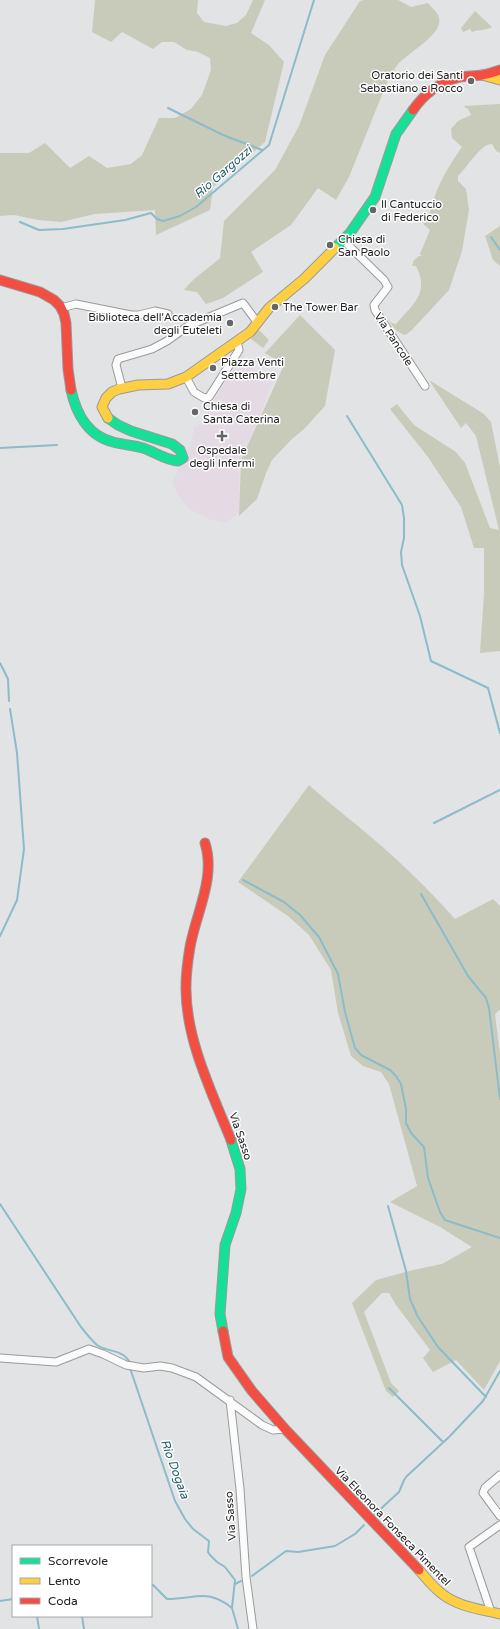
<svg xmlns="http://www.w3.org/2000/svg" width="500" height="1629" viewBox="0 0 500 1629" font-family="'Varela Round',sans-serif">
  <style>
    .medical { fill: #e3dae3 }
    .green { fill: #c8cbb9 }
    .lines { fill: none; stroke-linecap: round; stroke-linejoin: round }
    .stream { stroke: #8abcc9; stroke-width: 2 }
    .street-casing { stroke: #999a9b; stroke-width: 9 }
    .fast-casing { stroke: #999a9b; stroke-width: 11 }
    .slow-casing { stroke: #999a9b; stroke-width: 11 }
    .jam-casing { stroke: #999a9b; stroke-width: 11 }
    .street { stroke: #fbfbfb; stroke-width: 7 }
    .fast { stroke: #16e098; stroke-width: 9 }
    .slow { stroke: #ffcf43; stroke-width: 9 }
    .jam { stroke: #f24e42; stroke-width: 9 }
    .poi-dot { fill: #656667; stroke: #fff; stroke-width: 1.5 }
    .labels { text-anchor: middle; stroke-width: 3; stroke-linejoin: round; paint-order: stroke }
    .poi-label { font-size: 11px; fill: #222223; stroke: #fff; text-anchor: start }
    .street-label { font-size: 11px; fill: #222223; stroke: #fff }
    .water-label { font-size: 12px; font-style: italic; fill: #245e6c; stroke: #fff }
  </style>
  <rect width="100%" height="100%" fill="#e2e3e4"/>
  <path class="medical" d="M241,354L255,365L254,368L258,371V373L272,383L259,418L239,462V512L226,523L209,519L189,509L180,498L172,482L191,444L195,425L198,426L199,424L203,425L208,405L211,406Z"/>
  <path class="green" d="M95,0H198L197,13L204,22L226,26L237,23L246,15L253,0H265L251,33L269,45L284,62L265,142L213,187L210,210L156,235L155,210L95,214L61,222L38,220L14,215L0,216V153H29L45,143L70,168L89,156L107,168L131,164L142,155L159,118H175L191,109L202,95L211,70L210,58L198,52L187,50L174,42H162L153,49L122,32L111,42L92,32Z
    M364,0H398L411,7L428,3C431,7 438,12 439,18C443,34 410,52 400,62C395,67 392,75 388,80L349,177L336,200L318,188L291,225L251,252L263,272L223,298L206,304L197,292L184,290C194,277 208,269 220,258L224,221L275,170L299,126L325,55L360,1Z
    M475,11L492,27C485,31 479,29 472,32L470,29L463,32L461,28Z
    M500,104V153L496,151L492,144C480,144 467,168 458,176V181L466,189L469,210L462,251L449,290L411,331L405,335C396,332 393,327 388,319L392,323L396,324C413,304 430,293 416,266H412L414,260L419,256H422L420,254L430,230L423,224L425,219L428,220C434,191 445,171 462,147L452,138L451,129L458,121L471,115L468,109L463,106Z
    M500,226V266L493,260L485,236Z
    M300,315L335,350L325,406L304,429L292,439L272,460L266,473L257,499L239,516L241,460L284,365L265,353Z
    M258,329L269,340L263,348L251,339Z
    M429,380L484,414L491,422L500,467V651L480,653L484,594V548H474L461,507L428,457L390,409L397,404L414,425L456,452L465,463L490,528L499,530L476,436L466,423L461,428Z
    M309,785C324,799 341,812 358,826C392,854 425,885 455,919L493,899L500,906V1010L495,1014L500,1054V1361L484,1390L456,1360L433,1372L423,1358L430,1350L396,1305L389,1293H382L364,1312L391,1383L399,1391L393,1397L386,1391L352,1303L376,1280L413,1270L442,1264L472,1247L440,1227L390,1202L417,1186L389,1084L381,1072L363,1066L351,1056L338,1013L331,970L309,935L288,916L238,882Z"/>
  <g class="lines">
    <path class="stream" d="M168,108L223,135L262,150
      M20,222L39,230L63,229L125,220L151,213L157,219L163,221L180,216L196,207L269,145L314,0
      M491,237L500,250
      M347,416L402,505L404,518V538L401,552L402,565L420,616L431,661L488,688L500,733
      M0,448L57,445
      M0,663L8,679L9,701
      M434,823L500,790
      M243,880L284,902L300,915L319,937L338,974L345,1012L355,1048L361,1055L390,1070L396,1076L401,1084L406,1109V1123L411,1133L424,1147L428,1178L440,1212L445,1220L500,1238
      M421,894L468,976L486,998L489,1008L500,1099
      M0,936L17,900L24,849L17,753L10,709
      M0,1204L81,1327C86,1333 91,1340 97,1345C108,1353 122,1348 130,1363
      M388,1206L406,1271L410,1299L418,1317L438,1347L486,1397
      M130,1368L175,1501L185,1519L193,1529L209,1541L208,1552L210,1555L217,1562L225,1567L235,1580L232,1608L238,1629
      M389,1388L443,1442
      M374,1515L399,1492L404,1480L407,1476L449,1437L483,1401L500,1371
      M252,1576L286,1551L298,1552L335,1546L355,1534L364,1525
      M235,1584L241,1581
      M151,1585H153L167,1599C196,1599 207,1588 232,1608
      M0,1601L13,1599
      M37,1616L39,1629
      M82,1616L84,1629"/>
    <g class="street-casing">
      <path id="street" d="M343,240L384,280L388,287L374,305L375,310L425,386
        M61,308L76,304L131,315H139L155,311L168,314
        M186,377L194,392L204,398L209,397L239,350L237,341
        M122,388L116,365L118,359L152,349L167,341L188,326L243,303L257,322
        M0,1358L56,1362L89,1349L103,1354L126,1365L144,1368L160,1366L172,1368L196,1377L262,1425L273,1430L285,1429
        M230,1400L240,1489L246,1577L253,1629
        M500,1475L485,1488L483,1493L500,1516
        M491,1612L469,1547L500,1525"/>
    </g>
    <g class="fast-casing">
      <path id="fast" d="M335,248L350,233L375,197L396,134L413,110
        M71,390C76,413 88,436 113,442C123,445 134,445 143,448C155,452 165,460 178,461L183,458L180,450L172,444L131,431L118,425L108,418
        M223,1331L220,1314L225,1245L236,1213L241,1189L240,1169L231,1140"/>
    </g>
    <g class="slow-casing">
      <path id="slow" d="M482,75L500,80
        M108,418L102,407L106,398L112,392L119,389L138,385L168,384L186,377L250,332L269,308L304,279L335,248
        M419,1570C426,1578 433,1587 441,1593C458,1607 480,1609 500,1614"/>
    </g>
    <g class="jam-casing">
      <path id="jam" d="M413,110C424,94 441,82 460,77C467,76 475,76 482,75C488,74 494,72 500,70
        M0,280L40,292L54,300L60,306L64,314L66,323L68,369L71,390
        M205,843C216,878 196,913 190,947C188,959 186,974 186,986C185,1038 212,1093 231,1140
        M223,1331L228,1357L252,1391L285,1429L419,1570"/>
    </g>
    <use href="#street" class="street"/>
    <use href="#fast" class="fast"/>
    <use href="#slow" class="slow"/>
    <use href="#jam" class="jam"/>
  </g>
  <g class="poi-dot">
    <circle cx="471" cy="81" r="4"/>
    <circle cx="373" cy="210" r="4"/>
    <circle cx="330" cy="245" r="4"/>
    <circle cx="275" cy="307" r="4"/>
    <circle cx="230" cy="323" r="4"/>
    <circle cx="213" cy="368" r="4"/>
    <circle cx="195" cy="412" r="4"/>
    <path d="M220 430h4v4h4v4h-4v4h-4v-4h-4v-4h4z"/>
  </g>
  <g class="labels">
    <g class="poi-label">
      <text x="463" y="79" text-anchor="end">Oratorio dei Santi<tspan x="463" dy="13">Sebastiano e Rocco</tspan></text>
      <text x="381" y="208">Il Cantuccio<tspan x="381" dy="13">di Federico</tspan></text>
      <text x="338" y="243">Chiesa di<tspan x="338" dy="13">San Paolo</tspan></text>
      <text x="283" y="311">The Tower Bar</text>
      <text x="222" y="321" text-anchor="end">Biblioteca dell'Accademia<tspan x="222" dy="13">degli Euteleti</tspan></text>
      <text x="221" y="366">Piazza Venti<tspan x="221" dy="13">Settembre</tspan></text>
      <text x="203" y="410">Chiesa di<tspan x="203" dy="13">Santa Caterina</tspan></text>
      <text x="222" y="454" text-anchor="middle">Ospedale<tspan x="222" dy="13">degli Infermi</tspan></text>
    </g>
    <g class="street-label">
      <text transform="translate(394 339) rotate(57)" y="4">Via Pancole</text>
      <text transform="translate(241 1136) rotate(71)" y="4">Via Sasso</text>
      <text transform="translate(230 1516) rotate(-94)" y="4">Via Sasso</text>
      <text transform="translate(393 1526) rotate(46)" y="4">Via Eleonora Fonseca Pimentel</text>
    </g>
    <g class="water-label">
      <text transform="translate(223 172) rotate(-41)" y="4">Rio Gargozzi</text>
      <text transform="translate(175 1469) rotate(70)" y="4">Rio Dogaia</text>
    </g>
  </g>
  <rect x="12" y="1545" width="140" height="72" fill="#ffffff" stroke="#a7a7a7"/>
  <rect x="20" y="1558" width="20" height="6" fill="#16e098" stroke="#a7a7a7"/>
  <text x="48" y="1565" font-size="12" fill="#222223">Scorrevole</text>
  <rect x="20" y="1578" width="20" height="6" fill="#ffcf43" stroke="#a7a7a7"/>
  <text x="48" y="1585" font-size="12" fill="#222223">Lento</text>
  <rect x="20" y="1598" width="20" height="6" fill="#f24e42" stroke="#a7a7a7"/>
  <text x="48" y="1605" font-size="12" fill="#222223">Coda</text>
</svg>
